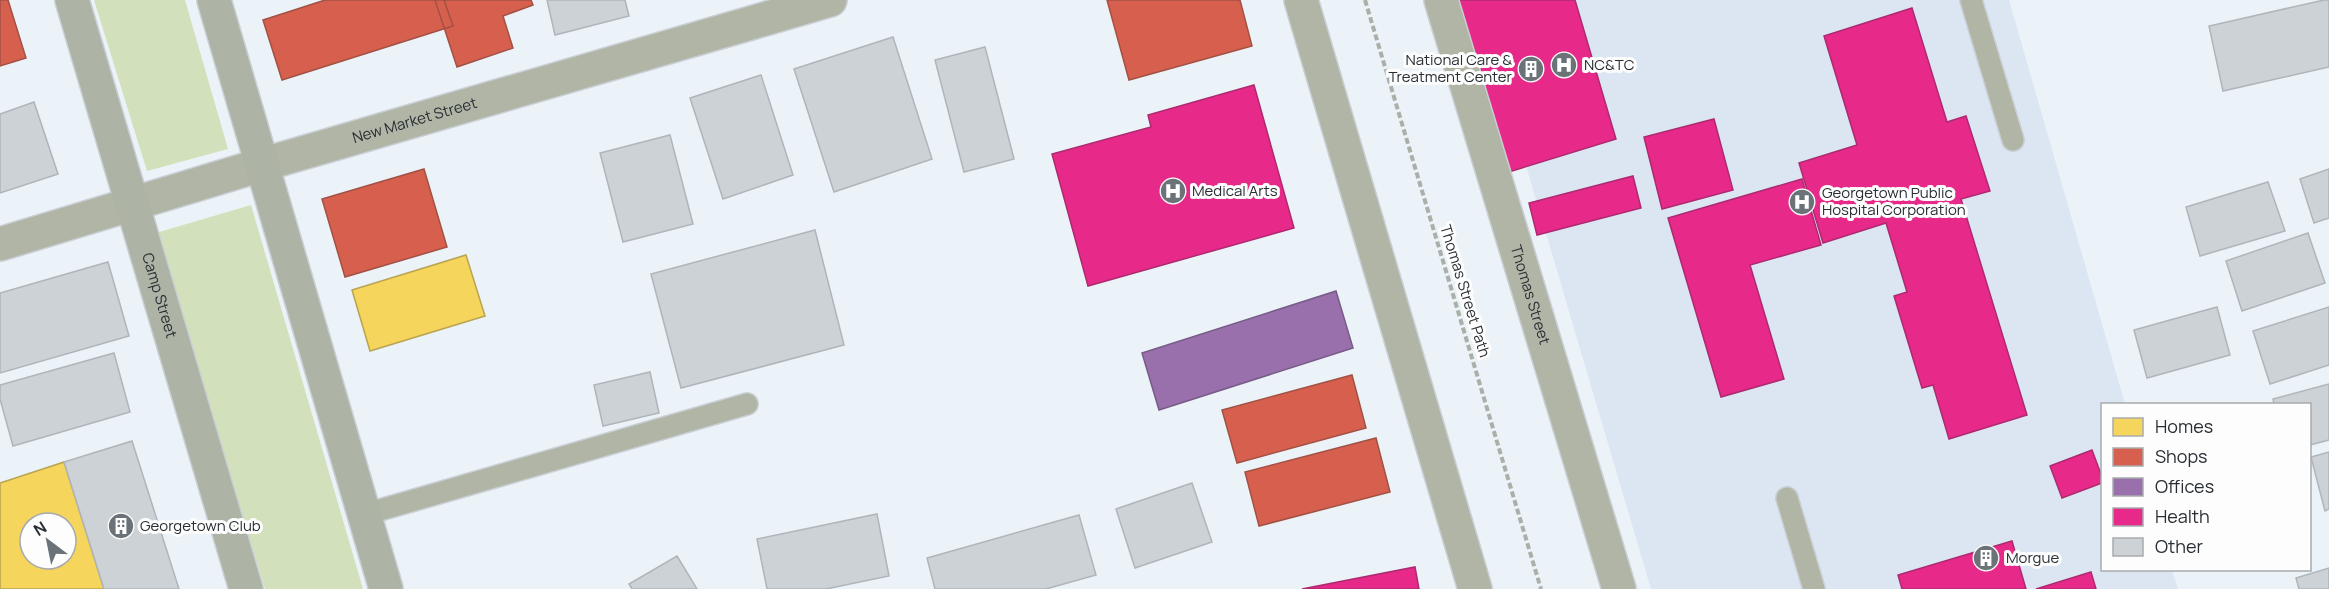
<svg xmlns="http://www.w3.org/2000/svg" width="2329" height="589" viewBox="0 0 2329 589" font-family="Manrope,sans-serif">
  <style>
    .built { fill: #dbe6f2 }
    .green { fill: #d2e0bb }
    .homes { fill: #f6d55c; stroke: #b8a350; stroke-width: 1.5; fill-rule: evenodd }
    .shops { fill: #d6604d; stroke: #a25145; stroke-width: 1.5 }
    .offices { fill: #9970ab; stroke: #775c87; stroke-width: 1.5 }
    .health { fill: #e7298a; stroke: #ae2a70; stroke-width: 1.5 }
    .building { fill: #ccd2d6; stroke: #afb5ba; stroke-width: 1.5 }
    .lines { fill: none; stroke-linecap: round; stroke-linejoin: round }
    .service-casing { stroke: #c9cfd4; stroke-width: 24 }
    .minor-casing { stroke: #c9cfd4; stroke-width: 36 }
    .tertiary-casing { stroke: #c9cfd4; stroke-width: 36 }
    .secondary-casing { stroke: #c9cfd4; stroke-width: 36 }
    .path { stroke: #aaafa7; stroke-width: 4; stroke-dasharray: 6 3; stroke-linecap: butt }
    .service { stroke: #b0b5a6; stroke-width: 21 }
    .minor { stroke: #b0b5a6; stroke-width: 33 }
    .tertiary { stroke: #b0b5a6; stroke-width: 33 }
    .secondary { stroke: #adb3a5; stroke-width: 33 }
    .labels { text-anchor: middle; stroke-width: 6; stroke-linejoin: round; paint-order: stroke }
    .poi-label { font-size: 15px; fill: #282e33; stroke: #fdfdfd; text-anchor: start }
    .street-label { font-size: 15px; fill: #282e33; stroke: #fdfdfd }
  </style>
  <rect width="100%" height="100%" fill="#ebf2f8"/>
  <path class="built" d="M1477,0H2009L2125,404H2102V570H2172L2178,589H1651Z"/>
  <path class="green" d="M94,0H185L228,149L147,171Z
    M251,205L363,589H265L156,233Z"/>
  <path class="homes" d="M466,255L485,316L370,351L352,290Z
    M64,462L104,589H0V483ZM30,523H66V559H30Z"/>
  <path class="shops" d="M0,0H8L26,58L0,66Z
    M325,0H444L453,26L282,80L263,20Z
    M435,0H531L533,5L503,16L513,48L457,67Z
    M1107,0H1240L1252,46L1129,80Z
    M424,169L447,247L345,277L322,199Z
    M1352,375L1366,428L1237,463L1222,410Z
    M1376,438L1390,492L1259,526L1245,472Z"/>
  <path class="offices" d="M1336,291L1353,348L1159,410L1142,353Z"/>
  <path class="health" d="M1447,0H1575L1616,139L1499,175Z
    M1912,8L1947,122L1966,116L1990,191L1961,199L2027,415L1949,439L1933,385L1922,388L1894,296L1907,292L1886,223L1823,243L1799,163L1857,145L1824,36Z
    M1254,85L1294,228L1088,286L1052,154L1151,127L1148,115Z
    M1714,119L1733,190L1662,209L1644,137Z
    M1633,176L1641,208L1537,235L1529,203Z
    M1802,179L1821,245L1750,265L1784,379L1721,397L1668,218Z
    M2092,450L2102,477V483L2062,498L2050,466Z
    M2012,541L2026,589H1902L1898,575Z
    M1415,567L1419,589H1302Z
    M2091,572L2096,589H2036Z"/>
  <path class="building" d="M547,0H625L629,16L555,35Z
    M2324,0H2329V67L2223,91L2209,26Z
    M893,37L932,159L834,192L794,69Z
    M985,47L1014,159L964,172L935,60Z
    M761,75L793,175L723,199L690,98Z
    M34,102L58,174L0,193V114Z
    M670,135L693,224L623,242L600,153Z
    M2329,169V218L2314,223L2300,179Z
    M2268,182L2285,231L2200,256L2186,207Z
    M815,230L844,345L681,388L651,274Z
    M2308,233L2325,283L2242,311L2226,261Z
    M108,262L129,336L0,373V293Z
    M2217,307L2230,355L2147,378L2134,330Z
    M2329,307V365L2270,384L2253,331Z
    M114,353L130,412L13,446L0,399V385Z
    M650,372L659,413L603,426L594,385Z
    M2329,384V440L2310,445V404H2274L2273,399Z
    M132,441L179,589H104L64,462Z
    M2329,452V509L2325,511L2311,457Z
    M1192,483L1212,542L1135,568L1116,509Z
    M877,514L889,576L826,589H767L757,539Z
    M1079,515L1096,575L1046,589H935L927,558Z
    M677,556L697,589H632L629,584Z
    M2329,568V589H2299L2296,578Z"/>
  <g class="lines">
    <g class="service-casing">
      <path id="service" d="M1971,0L2013,140
        M1787,498L1814,589
        M366,514L747,404"/>
    </g>
    <g class="minor-casing">
      <path id="minor" d="M0,244L261,165"/>
    </g>
    <g class="tertiary-casing">
      <g id="tertiary">
        <path d="M1301,0L1475,589"/>
        <path id="s1" d="M1441,0L1619,589"/>
        <path id="s2" d="M261,165L830,0"/>
      </g>
    </g>
    <g class="secondary-casing">
      <g id="secondary">
        <path id="s3" d="M72,0L246,589"/>
        <path d="M214,0L386,589"/>
      </g>
    </g>
    <path class="path" d="M1365,0L1541,589"/>
    <use href="#service" class="service"/>
    <use href="#minor" class="minor"/>
    <use href="#tertiary" class="tertiary"/>
    <use href="#secondary" class="secondary"/>
  </g>
  <defs>
    <g id="hospital-disc" transform="scale(1.35)"><circle r="9.5" fill="#6c7378" stroke="#fdfdfd"/><path d="M-5-5h3v3.5h4V-5h3V5h-3V1.5h-4V5h-3Z" fill="#fff"/></g>
    <g id="building-disc" transform="scale(1.35)"><circle r="9.5" fill="#6c7378" stroke="#fdfdfd"/><path d="M-4-6H4V6H1V3H-1V6H-4ZM-2.5-4.3h1.7v1.8h-1.7ZM.8-4.3h1.7v1.8H.8ZM-2.5-1h1.7V.8h-1.7ZM.8-1h1.7V.8H.8Z" fill="#fff"/></g>
  </defs>
  <g fill-rule="evenodd">
    <use href="#hospital-disc" x="1564" y="65"/>
    <use href="#building-disc" x="1531" y="69"/>
    <use href="#hospital-disc" x="1173" y="191"/>
    <use href="#hospital-disc" x="1802" y="202"/>
    <use href="#building-disc" x="121" y="526"/>
    <use href="#building-disc" x="1986" y="558"/>
  </g>
  <g class="labels">
    <g class="poi-label">
      <text x="1512" y="65" text-anchor="end">National Care &amp;<tspan x="1512" dy="17">Treatment Center</tspan></text>
      <text x="1584" y="70">NC&amp;TC</text>
      <text x="1192" y="196">Medical Arts</text>
      <text x="1822" y="198">Georgetown Public<tspan x="1822" dy="17">Hospital Corporation</tspan></text>
      <text x="140" y="531">Georgetown Club</text>
      <text x="2006" y="563">Morgue</text>
    </g>
    <g class="street-label">
      <text dy="5" stroke="none"><textPath href="#s2" startOffset="160">New Market Street</textPath></text>
      <text transform="translate(1465 291) rotate(73)" y="5">Thomas Street Path</text>
      <text dy="5" stroke="none"><textPath href="#s1" startOffset="308">Thomas Street</textPath></text>
      <text dy="5" stroke="none"><textPath href="#s3" startOffset="308">Camp Street</textPath></text>
    </g>
  </g>
  <rect x="2101" y="403" width="210" height="168" fill="#fdfdfd" stroke="#a8aaac" stroke-width="1.5"/>
  <rect x="2113" y="418" width="30" height="18" fill="#f6d55c" stroke="#a8aaac" stroke-width="1.5"/>
  <text x="2155" y="433" font-size="18" fill="#282e33">Homes</text>
  <rect x="2113" y="448" width="30" height="18" fill="#d6604d" stroke="#a8aaac" stroke-width="1.5"/>
  <text x="2155" y="463" font-size="18" fill="#282e33">Shops</text>
  <rect x="2113" y="478" width="30" height="18" fill="#9970ab" stroke="#a8aaac" stroke-width="1.5"/>
  <text x="2155" y="493" font-size="18" fill="#282e33">Offices</text>
  <rect x="2113" y="508" width="30" height="18" fill="#e7298a" stroke="#a8aaac" stroke-width="1.5"/>
  <text x="2155" y="523" font-size="18" fill="#282e33">Health</text>
  <rect x="2113" y="538" width="30" height="18" fill="#ccd2d6" stroke="#a8aaac" stroke-width="1.5"/>
  <text x="2155" y="553" font-size="18" fill="#282e33">Other</text>
  <g transform="translate(48 541) rotate(328)"><circle r="28" fill="#fdfdfd" stroke="#a8aaac" stroke-width="1.5"/>
  <path d="M0-4.5L10 22L0 15L-10 22Z" fill="#6c7378"/>
  <text y="-9" font-size="16" font-weight="bold" text-anchor="middle" fill="#282e33">N</text>
  </g>
</svg>
